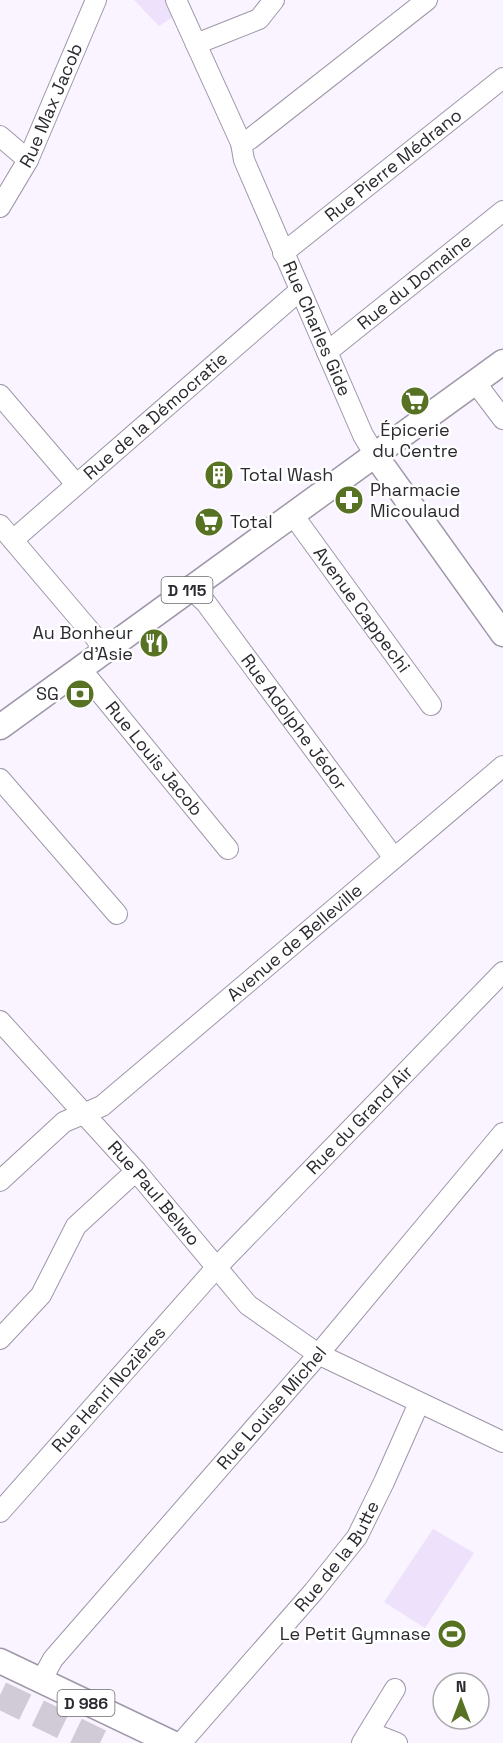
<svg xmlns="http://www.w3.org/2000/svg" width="503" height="1743" viewBox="0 0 503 1743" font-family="'Space Grotesk',sans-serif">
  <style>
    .park { fill: #ede1fc }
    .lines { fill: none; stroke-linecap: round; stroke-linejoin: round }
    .highway-tunnel { stroke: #d0cbd6; stroke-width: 28; stroke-dasharray: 28 14; stroke-linecap: butt }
    .minor-casing { stroke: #9e97a8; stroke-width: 22 }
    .major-casing { stroke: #9e97a8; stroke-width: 27 }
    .minor { stroke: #fff; stroke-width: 20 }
    .major { stroke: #fff; stroke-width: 24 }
    .labels { text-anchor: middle; stroke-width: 5; stroke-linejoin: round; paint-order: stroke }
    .shield { fill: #fff; stroke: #6b696e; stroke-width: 1.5 }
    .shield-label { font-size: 16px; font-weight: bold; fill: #2c2930 }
    .street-label { font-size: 18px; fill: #2c2930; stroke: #fff }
    .poi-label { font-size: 18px; fill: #2c2930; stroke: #fff; text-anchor: start }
  </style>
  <rect width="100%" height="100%" fill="#f9f4ff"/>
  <path class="park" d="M134,0H167L173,17L159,26Z
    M433,1529L474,1553L425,1628L384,1602Z"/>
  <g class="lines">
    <path class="highway-tunnel" d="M0,1695L100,1743"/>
    <g class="minor-casing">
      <g id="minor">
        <path id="s1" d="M176,0L241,143L244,160L363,435L375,455"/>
        <path d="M196,44L259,19L274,0"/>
        <path d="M0,136L28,160"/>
        <path d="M241,143L250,139L427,0"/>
        <path id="s2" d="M0,207L28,160L96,0"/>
        <path id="s3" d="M283,253L503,78"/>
        <path id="s4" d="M327,352L503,211"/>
        <path d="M475,382L503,419"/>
        <path d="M0,395L76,484"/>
        <path id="s5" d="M293,515L431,705"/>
        <path d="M0,525L95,637L104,650"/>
        <path id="s6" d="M13,540L299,291"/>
        <path id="s7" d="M190,588L206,603L394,858"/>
        <path id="s8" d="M80,668L228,849"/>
        <path d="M0,779L117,914"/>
        <path id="s9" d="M0,1021L136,1171L248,1305L318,1354L503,1442"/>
        <path id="s10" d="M0,1181L64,1122L102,1106L503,766"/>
        <path d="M0,1339L41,1295L76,1226L136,1171"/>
        <path id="s11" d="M0,1512L216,1268L503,972"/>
        <path id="s12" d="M41,1681L53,1659L311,1363L503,1133"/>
        <path d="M369,1732L397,1743"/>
        <path id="s13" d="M181,1743L314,1591L357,1537L384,1482L419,1403"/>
        <path d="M362,1743L395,1689"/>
      </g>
    </g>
    <g class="major-casing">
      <path id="major" d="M375,455L503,634
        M0,727L503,362
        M0,1661L172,1743"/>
    </g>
    <use href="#minor" class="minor"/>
    <use href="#major" class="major"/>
  </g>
  <defs>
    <g id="supermarket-disc" transform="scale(1.5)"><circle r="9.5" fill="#587224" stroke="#fff"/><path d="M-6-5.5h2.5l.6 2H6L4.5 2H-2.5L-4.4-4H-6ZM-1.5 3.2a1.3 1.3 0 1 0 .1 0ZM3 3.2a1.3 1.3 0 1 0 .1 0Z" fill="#fff"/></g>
    <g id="building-disc" transform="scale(1.5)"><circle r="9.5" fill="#587224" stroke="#fff"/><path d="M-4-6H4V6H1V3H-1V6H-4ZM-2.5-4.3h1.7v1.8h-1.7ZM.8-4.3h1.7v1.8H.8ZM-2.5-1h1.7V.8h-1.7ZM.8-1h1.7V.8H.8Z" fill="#fff"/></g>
    <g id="pharmacy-disc" transform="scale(1.5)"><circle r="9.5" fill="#587224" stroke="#fff"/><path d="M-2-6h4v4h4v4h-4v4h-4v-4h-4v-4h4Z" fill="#fff"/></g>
    <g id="restaurant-disc" transform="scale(1.5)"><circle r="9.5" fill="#587224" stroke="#fff"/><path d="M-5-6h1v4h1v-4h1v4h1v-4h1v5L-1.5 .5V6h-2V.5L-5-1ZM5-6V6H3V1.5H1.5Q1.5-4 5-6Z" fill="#fff"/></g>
    <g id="bank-disc" transform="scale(1.5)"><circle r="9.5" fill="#587224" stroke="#fff"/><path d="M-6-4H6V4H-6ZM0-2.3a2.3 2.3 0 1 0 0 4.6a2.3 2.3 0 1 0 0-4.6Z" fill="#fff"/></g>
    <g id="stadium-disc" transform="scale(1.5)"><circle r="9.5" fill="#587224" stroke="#fff"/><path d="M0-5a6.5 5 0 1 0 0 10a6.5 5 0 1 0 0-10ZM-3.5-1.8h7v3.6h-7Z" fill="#fff"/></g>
  </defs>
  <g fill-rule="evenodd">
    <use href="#supermarket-disc" x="415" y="401"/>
    <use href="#building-disc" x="219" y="475"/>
    <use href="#pharmacy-disc" x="349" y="500"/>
    <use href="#supermarket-disc" x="209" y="522"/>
    <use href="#restaurant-disc" x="154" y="643"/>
    <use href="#bank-disc" x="80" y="694"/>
    <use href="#stadium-disc" x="452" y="1634"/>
  </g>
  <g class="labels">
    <g class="shield">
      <rect x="161.5" y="577" width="51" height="26" rx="4.5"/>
      <rect x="57.5" y="1690" width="57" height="26" rx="4.5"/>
    </g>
    <g class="shield-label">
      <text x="187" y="596">D 115</text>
      <text x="86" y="1709">D 986</text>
    </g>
    <g class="street-label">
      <text dy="6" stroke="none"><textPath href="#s2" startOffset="114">Rue Max Jacob</textPath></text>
      <text dy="6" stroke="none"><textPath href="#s3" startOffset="141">Rue Pierre Médrano</textPath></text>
      <text dy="6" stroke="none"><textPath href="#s4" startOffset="112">Rue du Domaine</textPath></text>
      <text dy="6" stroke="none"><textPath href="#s1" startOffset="358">Rue Charles Gide</textPath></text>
      <text dy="6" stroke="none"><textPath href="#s6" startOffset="189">Rue de la Démocratie</textPath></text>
      <text dy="6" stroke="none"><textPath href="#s5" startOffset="117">Avenue Cappechi</textPath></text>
      <text dy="6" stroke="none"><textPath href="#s7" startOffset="170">Rue Adolphe Jédor</textPath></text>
      <text dy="6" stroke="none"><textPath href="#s8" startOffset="117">Rue Louis Jacob</textPath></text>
      <text dy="6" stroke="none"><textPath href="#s10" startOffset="381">Avenue de Belleville</textPath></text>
      <text dy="6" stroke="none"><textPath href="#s11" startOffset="532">Rue du Grand Air</textPath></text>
      <text dy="6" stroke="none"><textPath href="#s9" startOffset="231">Rue Paul Belwo</textPath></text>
      <text dy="6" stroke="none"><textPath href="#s11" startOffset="164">Rue Henri Nozières</textPath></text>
      <text dy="6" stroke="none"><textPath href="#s12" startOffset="358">Rue Louise Michel</textPath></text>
      <text dy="6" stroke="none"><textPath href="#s13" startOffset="244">Rue de la Butte</textPath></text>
    </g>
    <g class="poi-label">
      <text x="415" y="436" text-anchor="middle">Épicerie<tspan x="415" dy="21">du Centre</tspan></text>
      <text x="240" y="481">Total Wash</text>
      <text x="370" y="496">Pharmacie<tspan x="370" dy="21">Micoulaud</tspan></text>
      <text x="230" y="528">Total</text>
      <text x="133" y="639" text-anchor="end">Au Bonheur<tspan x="133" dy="21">d'Asie</tspan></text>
      <text x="59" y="700" text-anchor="end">SG</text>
      <text x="431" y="1640" text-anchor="end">Le Petit Gymnase</text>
    </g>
  </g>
  <g transform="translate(461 1701)"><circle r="28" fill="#ffffff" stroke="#aba9ac" stroke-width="1.5"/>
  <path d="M0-4.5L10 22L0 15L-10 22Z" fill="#587224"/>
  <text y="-9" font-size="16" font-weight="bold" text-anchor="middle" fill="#2c2930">N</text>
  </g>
</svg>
